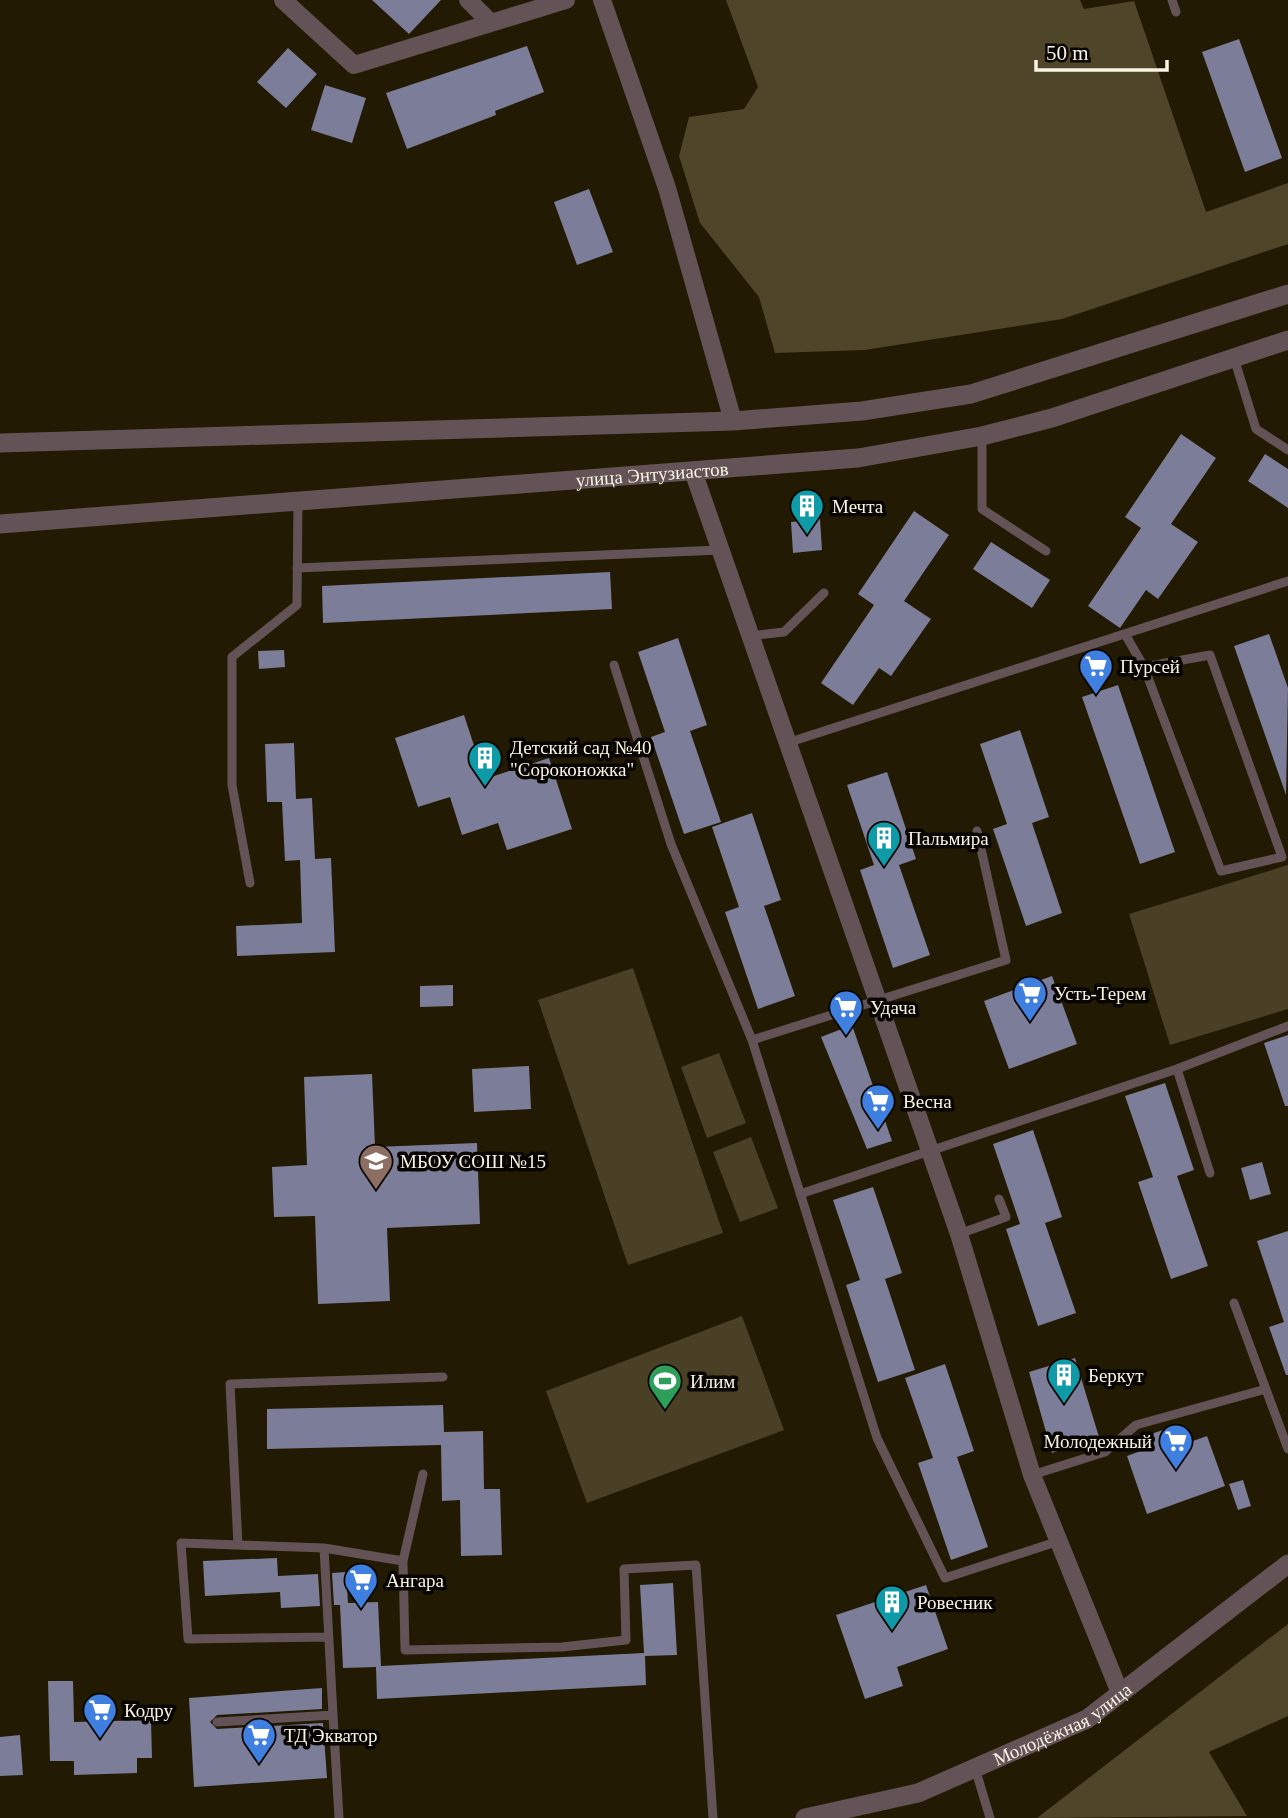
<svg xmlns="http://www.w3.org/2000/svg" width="1288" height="1818" viewBox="0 0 1288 1818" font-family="'Times New Roman',serif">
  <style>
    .green { fill: #494026 }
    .forest { fill: #4f4529 }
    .building { fill: #7c7d99 }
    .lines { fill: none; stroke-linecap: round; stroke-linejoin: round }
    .service { stroke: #635356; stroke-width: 9 }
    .minor { stroke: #635356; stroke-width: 18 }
    .tertiary { stroke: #635356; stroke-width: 19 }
    .labels { text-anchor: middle; stroke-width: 7; stroke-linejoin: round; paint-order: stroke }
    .street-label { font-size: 19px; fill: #faf4e5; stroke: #080501 }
    .poi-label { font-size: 19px; fill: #faf4e5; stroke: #080501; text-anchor: start }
  </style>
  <rect width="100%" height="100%" fill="#221a02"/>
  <path class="green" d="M1288,865V1009L1170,1045L1129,914Z
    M633,968L723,1233L628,1265L538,1000Z
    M719,1053L746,1123L707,1138L681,1067Z
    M751,1137L778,1208L740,1222L713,1152Z
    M742,1316L784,1430L587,1503L546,1391Z"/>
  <path class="forest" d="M726,0H1080L1084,9L1134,1L1206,212L1288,183V244L1062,319L865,350L775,353L759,297L700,223L679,156L689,117L744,109L758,87Z
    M1288,1624V1716L1209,1752L1247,1816L1037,1818Z"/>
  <path class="building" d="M372,0H441L409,34Z
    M1239,39L1282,158L1245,172L1202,52Z
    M527,46L544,92L495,111L496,115L407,149L386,93Z
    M288,48L317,74L286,108L257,82Z
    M325,85L366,98L352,143L311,130Z
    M589,189L613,252L577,265L554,202Z
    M1181,434L1216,458L1171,524L1198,542L1158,599L1146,590L1120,628L1088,606L1141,528L1125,517Z
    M1265,454L1288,469V508L1248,481Z
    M914,511L949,535L904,601L931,619L891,676L879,668L853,705L821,683L874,605L858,594Z
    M820,519L822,550L793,553L791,522Z
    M991,542L1050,580L1032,608L973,569Z
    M610,572L612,609L323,623L322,586Z
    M1269,634L1288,688L1286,795L1234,646Z
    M678,638L707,725L690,731L721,822L684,834L651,737L665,732L638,652Z
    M284,650L285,667L259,669L258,651Z
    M1118,685L1175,852L1140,864L1082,697Z
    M464,715L485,779L549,758L572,829L507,850L498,823L462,835L450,797L418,807L395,738Z
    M1020,730L1049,817L1032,823L1062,913L1026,926L993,829L1007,824L980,744Z
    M294,743L296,799L312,798L315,859L331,858L335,952L237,956L236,926L302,923L300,860L285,861L282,802H267L265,744Z
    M887,772L916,859L899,865L930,955L893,968L860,870L874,865L847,785Z
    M752,813L781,900L764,906L795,996L758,1009L725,912L739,907L712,827Z
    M1052,976L1077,1044L1009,1069L984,1001Z
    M453,985V1006L420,1007V986Z
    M852,1025L892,1141L867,1149L821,1037Z
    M1288,1035V1106H1285L1264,1043Z
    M529,1066L531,1109L474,1112L472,1069Z
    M372,1074L375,1147L477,1143L480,1224L387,1228L390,1301L318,1304L315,1216L274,1217L272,1167L307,1165L304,1077Z
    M1165,1083L1194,1170L1177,1176L1208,1266L1171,1279L1138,1182L1153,1177L1125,1096Z
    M1033,1130L1062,1217L1045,1223L1076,1313L1038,1326L1006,1229L1020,1224L993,1144Z
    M1262,1162L1271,1194L1250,1200L1241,1168Z
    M873,1187L902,1273L885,1279L915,1370L878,1382L846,1285L860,1280L833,1200Z
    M1288,1231V1375H1286L1269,1327L1284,1322L1257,1241Z
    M1075,1358L1099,1437L1052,1453L1029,1372Z
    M945,1364L974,1451L957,1457L988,1547L951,1560L918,1463L933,1458L905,1378Z
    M443,1405L444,1432L483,1431L484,1489H500L502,1555L461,1556L460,1500L442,1501L441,1445L267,1449V1409Z
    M1175,1426L1178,1435L1190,1431L1193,1441L1207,1436L1225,1486L1147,1514L1127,1456L1149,1448L1145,1436Z
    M1243,1480L1251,1506L1238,1510L1229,1484Z
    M277,1558L278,1576L318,1574L320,1606L281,1608L280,1592L205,1596L203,1561Z
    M346,1572L348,1603L378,1602L381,1666L644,1653L640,1585L673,1583L677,1655L645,1656L646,1685L377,1699L376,1667L343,1668L340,1605H334L332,1573Z
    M926,1585L948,1649L897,1667L903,1686L865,1699L836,1615Z
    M48,1681H73L74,1722L151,1720L152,1758H137V1773L74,1775V1761H50Z
    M322,1688V1709L217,1715L210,1722L217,1729L323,1723L327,1778L194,1787L189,1698Z
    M20,1735L23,1775L0,1776V1737Z"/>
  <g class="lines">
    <path class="service" d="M1172,0L1176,12
      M1234,358L1256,429L1288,450
      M982,436V509L1046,551
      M297,568L720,550
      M1125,634L1144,667L1210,655L1282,857L1221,871L1144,667
      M749,636L784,632L824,593
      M614,665L671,844L752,1040L1006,960L977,831
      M787,743L1288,581
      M250,883L232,785V657L297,605L298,502
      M752,1040L877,1438L945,1578L1059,1541
      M1177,1069L1210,1173
      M800,1194L1177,1069L1288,1026
      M959,1234L1006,1217L999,1199
      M1234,1303L1288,1449
      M1032,1475L1105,1452L1136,1425L1266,1389
      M238,1545L230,1384L443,1377
      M324,1548L181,1543L188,1639L329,1637
      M403,1561L423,1474
      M333,1715L324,1548L403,1561L405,1650L562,1647L626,1640L624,1569L696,1565L713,1818
      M217,1722L333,1715L339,1818
      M975,1768L990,1818"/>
    <path class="minor" d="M283,0L354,65L566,0
      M468,0L491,23
      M602,0L667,188L733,421
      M693,471L959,1234L1032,1475L1120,1693"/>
    <g class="tertiary">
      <path d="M0,443L733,421L862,411L971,394L1288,294"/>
      <path id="s1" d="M0,524L858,458L982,436L1052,418L1288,340"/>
      <path id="s2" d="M805,1818L918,1793L1087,1719L1288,1564"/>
    </g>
  </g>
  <defs>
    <g id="building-pin" transform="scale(1.75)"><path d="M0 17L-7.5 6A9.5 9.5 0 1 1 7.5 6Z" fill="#0f9aa8" stroke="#080501"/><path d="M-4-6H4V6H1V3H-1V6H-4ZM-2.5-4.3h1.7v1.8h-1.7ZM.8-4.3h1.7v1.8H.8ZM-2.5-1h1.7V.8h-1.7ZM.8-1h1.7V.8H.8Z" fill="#fff"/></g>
    <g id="supermarket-pin" transform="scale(1.75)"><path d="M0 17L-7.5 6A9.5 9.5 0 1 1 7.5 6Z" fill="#3f7fe0" stroke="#080501"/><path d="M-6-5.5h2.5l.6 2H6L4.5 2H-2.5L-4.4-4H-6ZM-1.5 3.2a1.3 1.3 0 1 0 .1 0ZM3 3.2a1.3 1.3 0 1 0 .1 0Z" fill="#fff"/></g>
    <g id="school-pin" transform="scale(1.75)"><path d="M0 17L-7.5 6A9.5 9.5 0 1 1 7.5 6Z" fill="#8d6e63" stroke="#080501"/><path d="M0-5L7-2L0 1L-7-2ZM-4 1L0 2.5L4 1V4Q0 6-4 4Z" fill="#fff"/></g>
    <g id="stadium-pin" transform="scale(1.75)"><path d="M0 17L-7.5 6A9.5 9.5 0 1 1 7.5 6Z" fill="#2e9e5b" stroke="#080501"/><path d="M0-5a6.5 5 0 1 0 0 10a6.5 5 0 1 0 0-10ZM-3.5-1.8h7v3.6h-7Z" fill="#fff"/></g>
  </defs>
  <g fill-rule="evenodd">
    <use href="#building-pin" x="807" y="506"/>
    <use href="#supermarket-pin" x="1096" y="666"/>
    <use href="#building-pin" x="485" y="758"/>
    <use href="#building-pin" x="884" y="838"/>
    <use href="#supermarket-pin" x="1030" y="993"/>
    <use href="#supermarket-pin" x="846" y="1007"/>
    <use href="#supermarket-pin" x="878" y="1101"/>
    <use href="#school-pin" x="376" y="1161"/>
    <use href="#building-pin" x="1064" y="1375"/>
    <use href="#stadium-pin" x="665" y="1381"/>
    <use href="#supermarket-pin" x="1176" y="1441"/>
    <use href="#supermarket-pin" x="361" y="1580"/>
    <use href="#building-pin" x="892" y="1602"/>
    <use href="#supermarket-pin" x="100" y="1710"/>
    <use href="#supermarket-pin" x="259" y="1735"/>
  </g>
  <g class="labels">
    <g class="street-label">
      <text dy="7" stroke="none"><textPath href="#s1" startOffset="654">улица Энтузиастов</textPath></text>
      <text dy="7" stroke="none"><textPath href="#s2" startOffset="276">Молодёжная улица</textPath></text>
    </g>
    <g class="poi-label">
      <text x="832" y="513">Мечта</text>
      <text x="1120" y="673">Пурсей</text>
      <text x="510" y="754">Детский сад №40<tspan x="510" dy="22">"Сороконожка"</tspan></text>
      <text x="908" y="845">Пальмира</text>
      <text x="1054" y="1000">Усть-Терем</text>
      <text x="870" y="1014">Удача</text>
      <text x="903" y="1108">Весна</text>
      <text x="400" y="1168">МБОУ СОШ №15</text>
      <text x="1088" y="1382">Беркут</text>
      <text x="690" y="1388">Илим</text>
      <text x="1152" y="1448" text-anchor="end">Молодежный</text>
      <text x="386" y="1587">Ангара</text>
      <text x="917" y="1609">Ровесник</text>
      <text x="124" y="1717">Кодру</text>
      <text x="284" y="1742">ТД Экватор</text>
    </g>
  </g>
  <path d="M1036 60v10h131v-10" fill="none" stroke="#faf4e5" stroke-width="3.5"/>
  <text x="1046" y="60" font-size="21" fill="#faf4e5" stroke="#080501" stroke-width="5" paint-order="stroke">50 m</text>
</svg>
